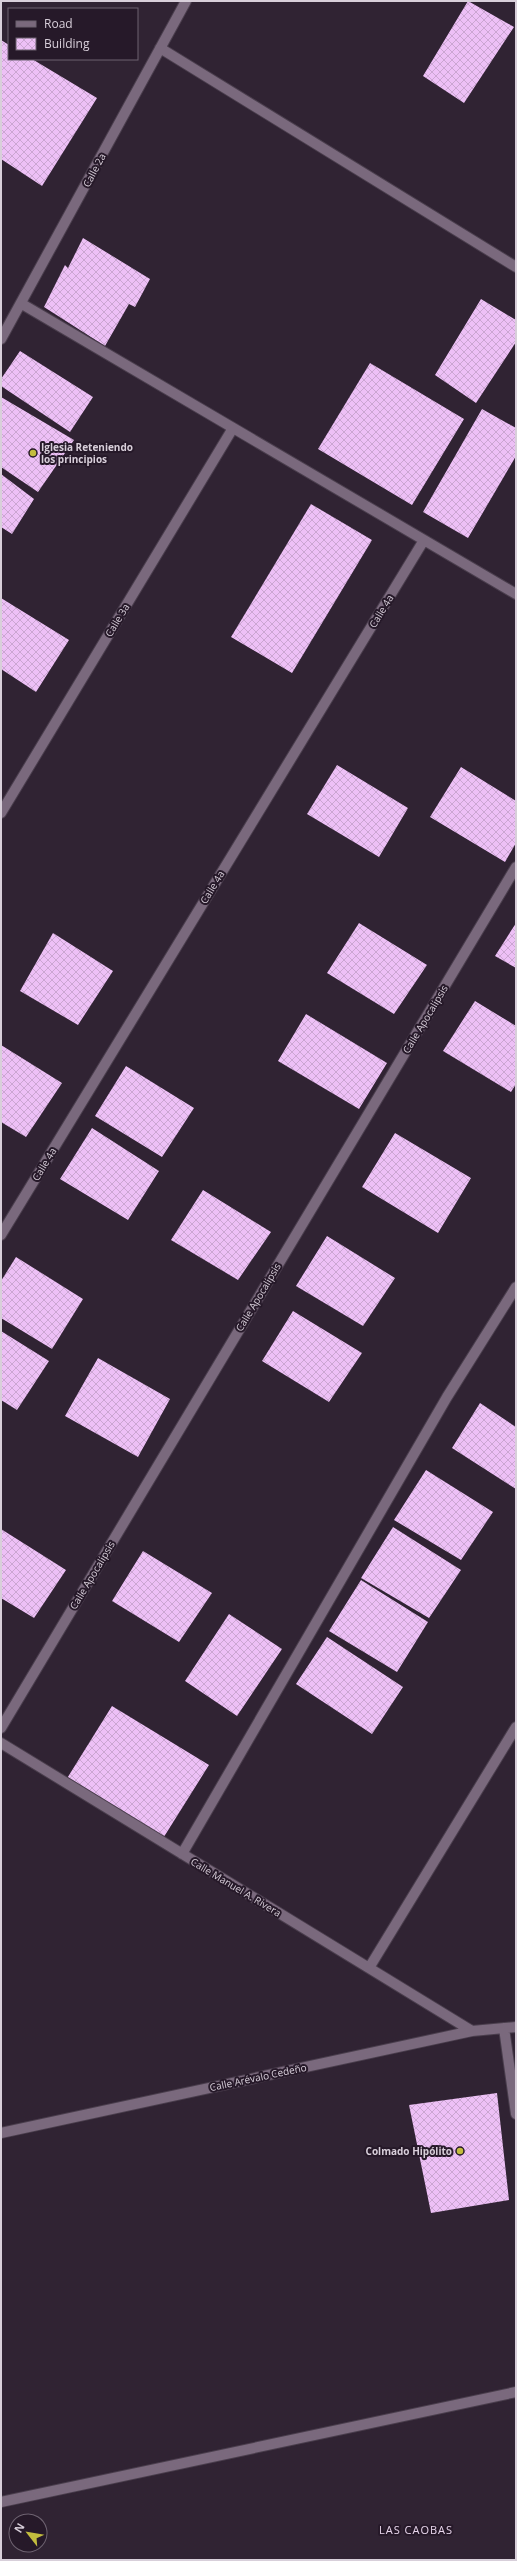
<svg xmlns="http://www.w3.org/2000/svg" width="517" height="2561" viewBox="0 0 517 2561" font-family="'Open Sans',sans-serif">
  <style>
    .building { fill: url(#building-cross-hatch) }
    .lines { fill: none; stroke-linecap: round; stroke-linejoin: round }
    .minor-casing { stroke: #4a3e4d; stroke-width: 12 }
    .minor { stroke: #7a697d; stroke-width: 10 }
    .poi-dot { fill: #c3bd3e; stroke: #261929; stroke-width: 1.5 }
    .labels { text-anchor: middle; stroke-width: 4; stroke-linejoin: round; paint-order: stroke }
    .street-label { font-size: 10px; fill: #d8cfda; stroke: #261929 }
    .poi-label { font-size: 10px; font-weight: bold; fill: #d8cfda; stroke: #261929; text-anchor: start }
    .neighbourhood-label { font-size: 11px; letter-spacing: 1px; fill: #e8d6ec; stroke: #261929 }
  </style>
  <defs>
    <pattern id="building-cross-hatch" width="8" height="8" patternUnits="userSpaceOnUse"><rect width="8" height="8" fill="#edc0f6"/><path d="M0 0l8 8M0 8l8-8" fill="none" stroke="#cba6d2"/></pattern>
  </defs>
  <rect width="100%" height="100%" fill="#302333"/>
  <path class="building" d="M468,1L514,27L464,103L423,76Z
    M1,40L9,45V59H32L97,98L42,186L1,159Z
    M83,238L150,279L135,307L129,304L105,346L44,307L65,265L68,268Z
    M481,299L516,320V342L476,403L435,375Z
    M20,351L93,397L70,432L1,386V379Z
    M370,363L464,419L412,505L318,449Z
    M1,397L74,440L38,492L1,467Z
    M482,409L516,428V456L468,538L423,512Z
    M1,474L34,499L12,534L1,527Z
    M311,504L372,540L292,673L231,637Z
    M1,598L69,640L36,692L1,669Z
    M337,765L408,808L379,857L307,814Z
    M461,767L516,801V843L505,862L430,817Z
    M359,923L427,965L394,1014L327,973Z
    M516,923V968L495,956Z
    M53,933L113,971L78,1025L20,991Z
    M475,1001L516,1026V1084L511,1092L443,1051Z
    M306,1014L387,1063L359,1109L278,1061Z
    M1,1045L62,1083L26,1137L1,1122Z
    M126,1066L194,1108L162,1157L95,1116Z
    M92,1128L159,1171L128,1220L60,1179Z
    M395,1133L471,1178L438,1233L362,1187Z
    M203,1190L271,1232L238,1280L171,1240Z
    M327,1236L395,1278L363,1326L296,1286Z
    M16,1257L83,1299L52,1349L1,1318V1281Z
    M293,1311L362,1353L329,1402L262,1361Z
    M1,1331L49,1361L17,1410L1,1400Z
    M98,1358L170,1399L138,1457L65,1416Z
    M480,1403L516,1427V1489L452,1448Z
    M426,1470L493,1512L461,1560L394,1520Z
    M393,1527L461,1570L429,1618L361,1578Z
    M1,1529L66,1570L34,1618L1,1598Z
    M143,1551L212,1593L179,1642L112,1601Z
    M361,1580L428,1622L397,1672L329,1631Z
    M229,1614L282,1649L237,1716L185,1681Z
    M327,1637L403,1687L372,1734L296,1684Z
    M112,1706L209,1765L162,1840L66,1780Z
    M497,2093L509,2200L431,2213L409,2105Z"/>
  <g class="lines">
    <g class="minor-casing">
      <path id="minor" d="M160,48L516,267
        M22,304L516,594
        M1,339L186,1
        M1,813L233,428
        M1,1235L424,540
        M1,1728L516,867
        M1,1743L472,2031
        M182,1854L447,1397L516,1287
        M369,1968L516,1727
        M504,2028L516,2114
        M1,2133L472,2031L516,2027
        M1,2502L516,2392"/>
    </g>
    <use href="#minor" class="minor"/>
  </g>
  <g class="poi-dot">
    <circle cx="33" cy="453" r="4"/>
    <circle cx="460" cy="2151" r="4"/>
  </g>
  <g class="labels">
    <g class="street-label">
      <text transform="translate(94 170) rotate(-62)" y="4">Calle 2a</text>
      <text transform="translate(381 611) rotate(-59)" y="4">Calle 4a</text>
      <text transform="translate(117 620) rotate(-59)" y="4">Calle 3a</text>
      <text transform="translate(212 887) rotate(-59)" y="4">Calle 4a</text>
      <text transform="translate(425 1019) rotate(-59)" y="4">Calle Apocalipsis</text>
      <text transform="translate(44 1164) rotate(-59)" y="4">Calle 4a</text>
      <text transform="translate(258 1297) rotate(-59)" y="4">Calle Apocalipsis</text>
      <text transform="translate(92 1575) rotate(-59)" y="4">Calle Apocalipsis</text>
      <text transform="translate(236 1887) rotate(31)" y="4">Calle Manuel A. Rivera</text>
      <text transform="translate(258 2077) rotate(-12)" y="4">Calle Arévalo Cedeño</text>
    </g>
    <g class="poi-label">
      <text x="41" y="451">Iglesia Reteniendo<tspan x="41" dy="12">los principios</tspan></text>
      <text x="452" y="2155" text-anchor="end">Colmado Hipólito</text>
    </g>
    <g class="neighbourhood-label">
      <text x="416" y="2534">LAS CAOBAS</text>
    </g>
  </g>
  <rect width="517" height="2561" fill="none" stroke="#d8cfda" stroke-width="4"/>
  <rect x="8" y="8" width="130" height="52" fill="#261929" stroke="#6d6270"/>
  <rect x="16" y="21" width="20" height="6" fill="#7a697d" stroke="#6d6270"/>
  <text x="44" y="28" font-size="12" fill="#d8cfda">Road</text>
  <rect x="16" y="38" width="20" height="12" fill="url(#building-cross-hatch)" stroke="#6d6270"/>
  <text x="44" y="48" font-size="12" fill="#d8cfda">Building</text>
  <g transform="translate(28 2533) rotate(301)"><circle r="19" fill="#261929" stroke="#6d6270"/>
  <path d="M0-3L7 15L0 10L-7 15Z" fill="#c3bd3e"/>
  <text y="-6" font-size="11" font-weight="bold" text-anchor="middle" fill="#d8cfda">N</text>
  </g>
</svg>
